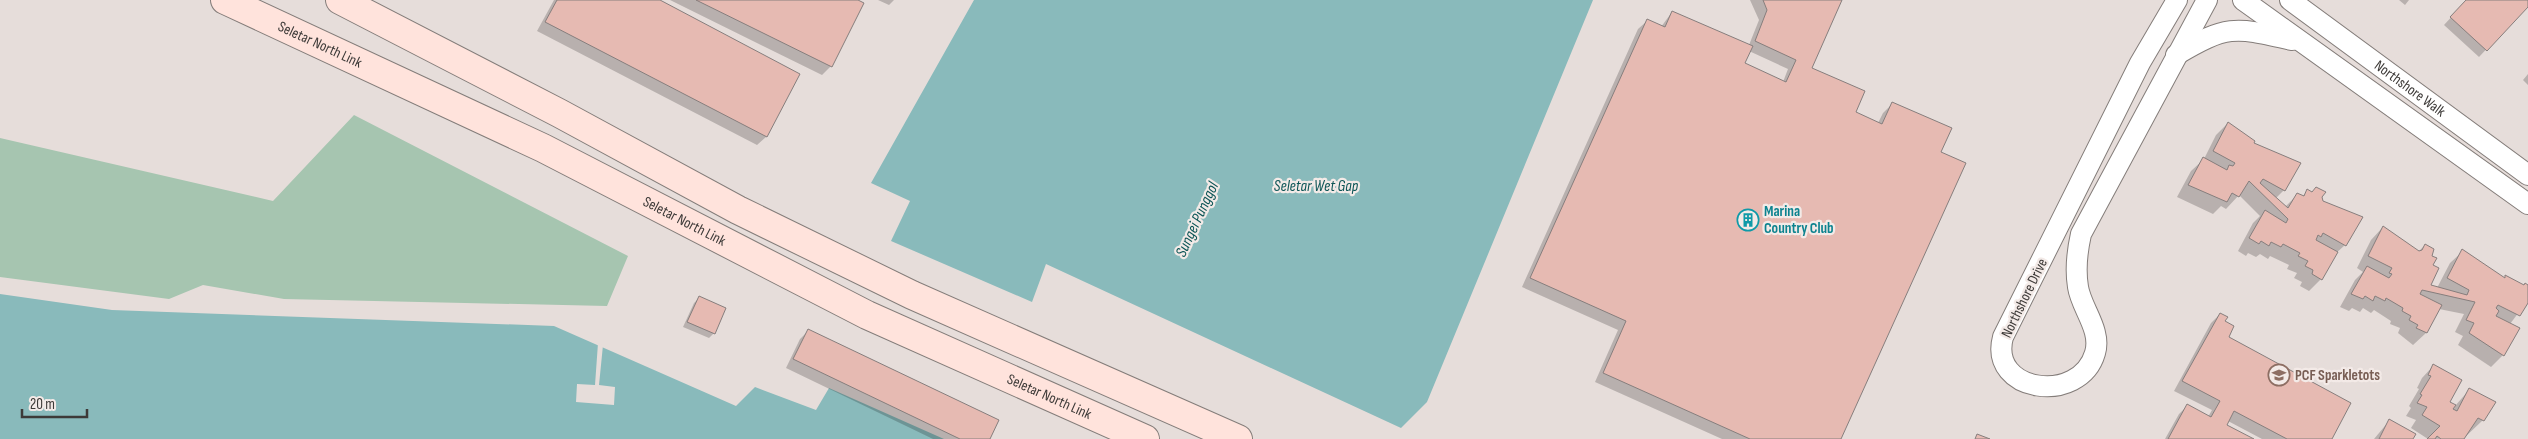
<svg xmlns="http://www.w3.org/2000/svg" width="2528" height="439" viewBox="0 0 2528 439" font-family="'Sofia Sans Condensed',sans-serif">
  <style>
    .green { fill: #a6c5b0 }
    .water { fill: #89babb }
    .pier { fill: #e6ddda }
    .shadow { fill: #0003; fill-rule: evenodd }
    .building { fill: #e6bab2; stroke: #867e7d }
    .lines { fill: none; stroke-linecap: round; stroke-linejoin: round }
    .street-casing { stroke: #847d7a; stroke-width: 22 }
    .secondary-casing { stroke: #847d7a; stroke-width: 30 }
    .street { stroke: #fff; stroke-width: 20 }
    .secondary { stroke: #ffe3dc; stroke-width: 28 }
    .labels { text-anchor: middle; stroke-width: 4.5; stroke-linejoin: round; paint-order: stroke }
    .street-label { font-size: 15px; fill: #3d3a38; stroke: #f3eae7 }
    .culture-label { font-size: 15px; font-weight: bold; fill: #0d838f; stroke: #f3eae7; text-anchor: start }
    .education-label { font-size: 15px; font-weight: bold; fill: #785e54; stroke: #f3eae7; text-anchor: start }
    .water-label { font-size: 16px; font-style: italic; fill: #0c5556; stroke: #f3eae7 }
  </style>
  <rect width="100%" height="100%" fill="#e6ddda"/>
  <path class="green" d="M354,115L628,256L607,306L284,299L203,285L169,299L0,277V138L273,201Z"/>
  <path class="water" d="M974,0H1593L1427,402L1401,428L1046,264L1032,302L891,241L910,201L871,183Z
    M0,294L112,310L554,326L736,406L755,387L816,410L829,388L944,439H0Z"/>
  <path class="pier" d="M598,343L603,345L599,385L615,387L614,405L576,402L577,384L595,385Z"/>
  <path class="shadow" d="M554,0H657L799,74L766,137L757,145L537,31Z
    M670,0H856L831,66L822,75Z
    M878,0H894L889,5Z
    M1750,0H1841L1810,68L1854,112L1878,123L1883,113L1892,104L1940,153L1840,439H1722L1595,382L1618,330L1522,287L1638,29L1647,21L1661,27L1672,12L1749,45L1759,20ZM1749,51L1788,69L1783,82L1743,64Z
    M2399,0H2409L2405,5Z
    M2467,0H2528V5L2479,57L2444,25Z
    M2528,74V85L2523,80Z
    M2228,123L2252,143L2284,190L2275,199L2285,207L2298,194L2302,197L2307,191L2321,197L2345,245L2334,255L2321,279L2309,291L2300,286L2302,282L2294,278L2297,273L2287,269L2289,265L2270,256L2268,259L2260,254L2256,257L2248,253L2246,256L2238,251L2253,223L2260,216L2239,195L2226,209L2221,206L2213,214L2177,197L2191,171L2204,159L2216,135Z
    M2383,227L2418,252L2425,245L2431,266L2429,286L2437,288L2450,263L2463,251L2504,279L2506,277L2524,287L2528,286V300L2510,324L2503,355L2491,367L2458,345L2463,336L2455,332L2464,314L2439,309L2426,333L2413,345L2398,333L2400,328L2390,324L2391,321L2374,310L2371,313L2363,308L2360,312L2352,308L2349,311L2340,307L2355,280L2363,272L2357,268L2371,240Z
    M699,298L714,333L709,338L683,327L694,303Z
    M2220,314L2227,338L2330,439H2262L2228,421L2226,425L2251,439H2165L2179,414L2188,405L2208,417L2212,410L2174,391L2211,323Z
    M809,330L988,439H933L786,368L800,339Z
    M2434,365L2449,402L2455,406L2469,390L2483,420L2463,439H2428L2411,428L2416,420L2406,416L2411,408L2409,406L2419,389L2417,388L2422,378Z
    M2389,421L2411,439H2374Z"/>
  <path class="building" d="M557,0H660L800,74L767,137L545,22Z
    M696,0H858L864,3L832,67Z
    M1763,0H1842L1812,68L1865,91L1856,112L1882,124L1892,102L1952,128L1941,152L1966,163L1841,439H1750L1603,373L1626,321L1530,278L1647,19L1665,27L1672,11L1753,46L1745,63L1786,82L1796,60L1755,41L1767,10Z
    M2466,0H2528V7L2487,51L2450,17Z
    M2228,122L2255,141L2254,143L2301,163L2285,191L2263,179L2260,183L2288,208L2297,193L2304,196L2307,189L2312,192L2316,187L2326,192L2322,197L2323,201L2363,217L2346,246L2323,233L2321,237L2318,235L2316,240L2338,252L2322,280L2312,274L2313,270L2305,266L2308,261L2298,256L2300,253L2283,244L2281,247L2271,242L2269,246L2261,241L2259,244L2249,238L2265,210L2286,223L2288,219L2249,181L2239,197L2232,193L2227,202L2188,185L2203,157L2227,170L2229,165L2233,166L2235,163L2213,151Z
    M2383,226L2419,251L2422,250L2425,244L2434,249L2432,256L2437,258L2433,265L2439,268L2431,285L2467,295L2469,290L2447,278L2462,249L2505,278V275L2524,285L2525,283L2528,285V303L2520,316L2498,305L2496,308L2499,311L2496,316L2520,328L2504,356L2469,333L2474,323L2466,320L2475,302L2422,290L2420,294L2442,305L2427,333L2416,328L2418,325L2409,320L2411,316L2402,311L2403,308L2386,298L2385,301L2375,296L2373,301L2365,296L2363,299L2351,294L2367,266L2389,278L2392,274L2389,273L2392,268L2368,256Z
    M699,296L726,308L715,334L687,322Z
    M2220,313L2228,317L2225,321L2234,326L2229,337L2351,403L2332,439H2287L2234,411L2227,425L2254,439H2168L2187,404L2211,417L2220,401L2182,381Z
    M808,329L999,420L990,439H960L793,359Z
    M2433,364L2462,380L2450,402L2456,405L2453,409L2457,411L2469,388L2496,402L2484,421L2478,418L2464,439H2441L2437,436L2435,439H2427L2440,426L2422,415L2427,407L2417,403L2422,395L2420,394L2431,376L2428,375Z
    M2389,419L2416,434L2413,439H2379Z
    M1977,434L1990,439H1975Z"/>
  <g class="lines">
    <g class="street-casing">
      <g id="street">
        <path d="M2177,0L2140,63L2003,337C1988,393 2080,405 2095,353C2102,330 2081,308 2078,287C2075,269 2077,252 2081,234L2207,0"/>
        <path d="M2243,0L2528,204"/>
        <path id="s1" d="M2290,0L2528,175"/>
        <path d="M2176,55C2228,24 2235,27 2292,40"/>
      </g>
    </g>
    <g class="secondary-casing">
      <g id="secondary">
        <path id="s2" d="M225,0L543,148L867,315L1145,439"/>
        <path d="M340,0L559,113L738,210L912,295L1238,439"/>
      </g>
    </g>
    <use href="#street" class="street"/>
    <use href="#secondary" class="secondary"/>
  </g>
  <defs>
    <g id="building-ring" transform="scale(1.125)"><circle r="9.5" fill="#f3eae7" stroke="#0f9aa8" stroke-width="1.5"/><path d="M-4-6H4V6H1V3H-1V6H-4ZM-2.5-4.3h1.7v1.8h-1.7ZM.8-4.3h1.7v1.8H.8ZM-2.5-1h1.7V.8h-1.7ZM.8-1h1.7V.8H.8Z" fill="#0f9aa8"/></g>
    <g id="school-ring" transform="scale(1.125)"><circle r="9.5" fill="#f3eae7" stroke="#8d6e63" stroke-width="1.5"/><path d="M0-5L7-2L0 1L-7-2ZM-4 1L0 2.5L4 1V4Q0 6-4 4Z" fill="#8d6e63"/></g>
  </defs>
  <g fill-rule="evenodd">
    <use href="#building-ring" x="1748" y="220"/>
    <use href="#school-ring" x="2279" y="375"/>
  </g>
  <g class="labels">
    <g class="street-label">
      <text dy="5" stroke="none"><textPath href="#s2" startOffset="105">Seletar North Link</textPath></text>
      <text dy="5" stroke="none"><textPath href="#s1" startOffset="149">Northshore Walk</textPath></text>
      <text dy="5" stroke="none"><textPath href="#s2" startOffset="510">Seletar North Link</textPath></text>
      <text transform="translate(2024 298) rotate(-64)" y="5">Northshore Drive</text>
      <text dy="5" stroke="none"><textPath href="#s2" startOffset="915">Seletar North Link</textPath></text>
    </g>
    <g class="culture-label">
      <text x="1764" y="216">Marina<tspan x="1764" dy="17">Country Club</tspan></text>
    </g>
    <g class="education-label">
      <text x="2295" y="380">PCF Sparkletots</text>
    </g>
    <g class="water-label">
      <text x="1316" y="191">Seletar Wet Gap</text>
      <text transform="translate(1196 219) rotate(-65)" y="6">Sungei Punggol</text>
    </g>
  </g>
  <path d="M22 409v8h65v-8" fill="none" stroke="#3d3a38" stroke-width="2.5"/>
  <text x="30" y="409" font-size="15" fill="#3d3a38" stroke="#f3eae7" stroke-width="4" paint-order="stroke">20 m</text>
</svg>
